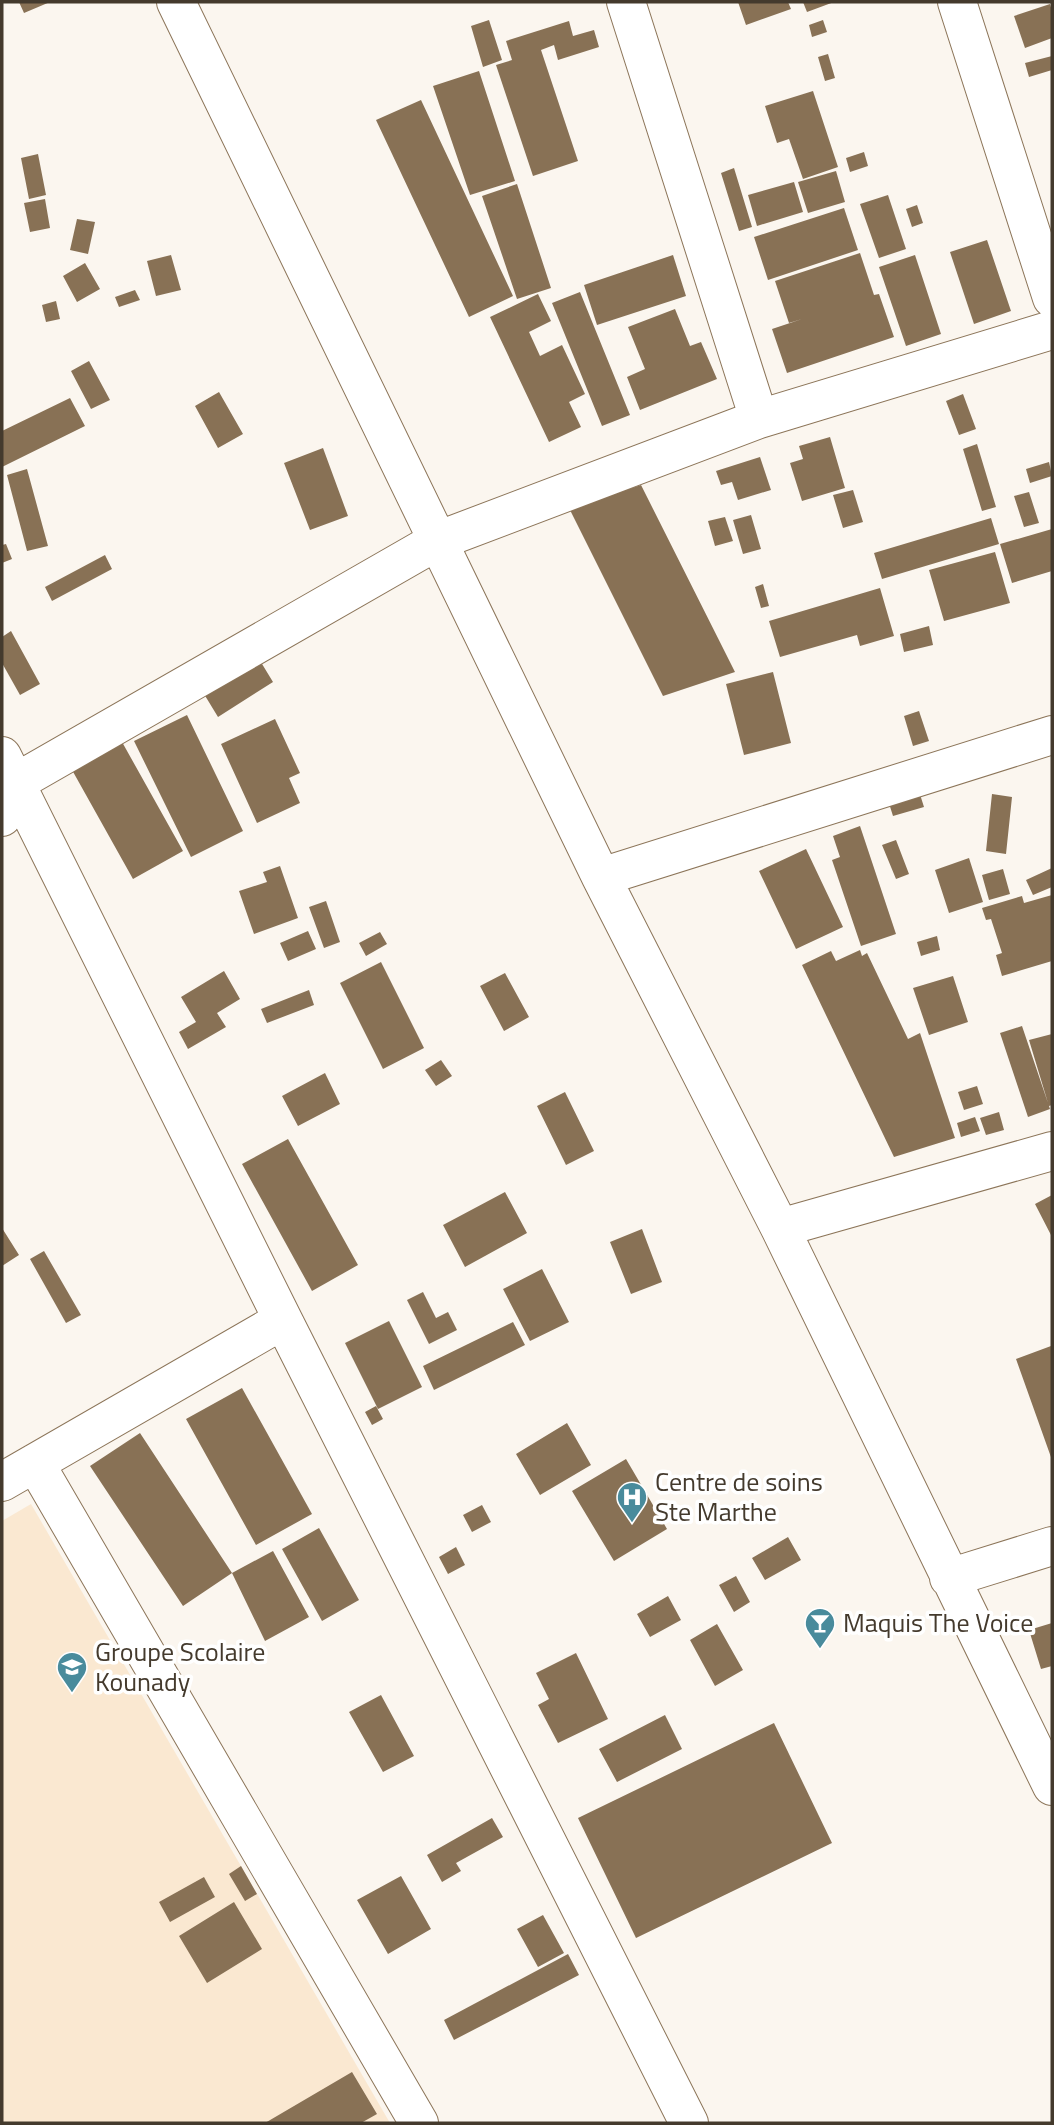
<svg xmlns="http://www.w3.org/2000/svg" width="1054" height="2125" viewBox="0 0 1054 2125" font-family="'Titillium Web',sans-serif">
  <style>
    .built { fill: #fae8d1 }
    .building { fill: #887155 }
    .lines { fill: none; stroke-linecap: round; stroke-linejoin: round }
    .minor-casing { stroke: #8c7559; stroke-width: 40 }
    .minor { stroke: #fff; stroke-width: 38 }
    .labels { text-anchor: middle; stroke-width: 7; stroke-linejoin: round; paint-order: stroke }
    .poi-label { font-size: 26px; fill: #443a2d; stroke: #fff; text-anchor: start }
  </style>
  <rect width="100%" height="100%" fill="#fbf6ef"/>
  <path class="built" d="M31,1504L390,2123H2V1521Z"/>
  <path class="building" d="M19,2H50L24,13Z
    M738,2H788L791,9L746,25Z
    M803,2H834L807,12Z
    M1050,4L1052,11V38L1025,48L1014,16Z
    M489,20L502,60L483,67L471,26Z
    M823,20L827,32L812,37L809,25Z
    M569,21L573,36L594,30L599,47L558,60L554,45L541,50L578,161L533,176L496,65L512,60L506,41Z
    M828,54L835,78L825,81L818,57Z
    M1052,56V70L1029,77L1025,63Z
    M479,71L515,181L470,195L433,86Z
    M813,91L838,167L803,179L789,139L777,143L765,106Z
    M421,100L513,296L469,317L376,120Z
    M864,152L868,166L850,172L846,158Z
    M38,154L46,195L29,199L21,158Z
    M734,168L752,227L739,231L721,173Z
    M836,171L845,202L808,213L798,182Z
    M794,182L803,212L757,226L748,195Z
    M517,184L551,288L517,299L482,196Z
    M888,195L906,249L879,258L860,204Z
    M45,199L50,228L30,232L24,203Z
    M917,205L923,223L912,227L906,209Z
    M844,208L858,250L768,280L754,237Z
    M77,219L95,222L88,254L70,250Z
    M987,240L1011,311L974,324L950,252Z
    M860,253L874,295L879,294L894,337L787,373L772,329L802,319L789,323L775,281Z
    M171,255L181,290L156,296L147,261Z
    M673,255L686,296L597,325L584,285Z
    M915,255L941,334L906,346L879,267Z
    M85,263L100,289L77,302L63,276Z
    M135,290L140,300L119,307L115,297Z
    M580,292L630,415L602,426L552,303Z
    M538,294L551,321L529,332L540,356L562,345L585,394L569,402L581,427L549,442L490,317Z
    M56,301L60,319L46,322L42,305Z
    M675,309L690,346L701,342L717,379L640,410L627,377L645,369L628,327Z
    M89,361L110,400L91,409L71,371Z
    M219,392L243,434L218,448L195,406Z
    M963,394L976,429L959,435L946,401Z
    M70,398L85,426L2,467V431Z
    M830,437L845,488L802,501L790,463L803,459L799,446Z
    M977,444L996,507L982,511L963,449Z
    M323,448L348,516L310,530L284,463Z
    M760,457L771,490L738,500L732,482L721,485L716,471Z
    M1049,462L1052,476L1030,483L1026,469Z
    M27,469L48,546L27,551L7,475Z
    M641,485L735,672L663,696L569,508Z
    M853,490L863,522L843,528L833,495Z
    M1029,492L1039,523L1024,527L1014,496Z
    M751,515L761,549L743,554L733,520Z
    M725,517L733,541L715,546L708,521Z
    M991,518L999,544L882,579L874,553Z
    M1052,529V571L1012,583L1000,544Z
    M6,544L12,559L2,563V545Z
    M995,552L1010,603L944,621L929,570Z
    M105,555L112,569L52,601L45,587Z
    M763,584L769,606L761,608L755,587Z
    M880,588L894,636L860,646L857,635L780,657L769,621Z
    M929,626L933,645L904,652L900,634Z
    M11,631L40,684L20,695L2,663V637Z
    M259,659L273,682L218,717L204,694Z
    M773,672L791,743L744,755L726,684Z
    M919,711L929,741L913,746L904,716Z
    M187,715L243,831L191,857L134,741Z
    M275,719L300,773L289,778L300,803L257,823L221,744Z
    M117,733L183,851L133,879L67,761Z
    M917,785L924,807L893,816L886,794Z
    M992,794L1012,797L1006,854L986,851Z
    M860,826L896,934L861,946L832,860L840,857L833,836Z
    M896,840L909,874L896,879L882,845Z
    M806,849L843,927L796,949L759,871Z
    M969,858L983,902L949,913L935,870Z
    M280,866L298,918L254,934L239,891L267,882L263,872Z
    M1052,868V887L1033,895L1026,880Z
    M1003,869L1010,894L989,900L982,875Z
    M1052,895V961L1002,976L996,955L1002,953L991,919L986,920L982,908L1022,896L1024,903Z
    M326,901L340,942L324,948L309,907Z
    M308,931L316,949L288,961L280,943Z
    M380,932L387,944L366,956L359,943Z
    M937,936L940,950L921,956L917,942Z
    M860,950L862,956L867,953L908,1039L920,1033L955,1138L894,1157L802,965L831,951L836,961Z
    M381,962L424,1048L383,1069L340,983Z
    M224,971L240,999L217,1013L226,1027L188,1049L179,1032L196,1022L181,997Z
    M505,973L529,1017L504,1031L480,986Z
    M953,976L968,1022L929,1035L913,988Z
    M309,990L314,1005L267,1023L261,1009Z
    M1022,1026L1048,1103L1029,1040L1052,1034V1105L1049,1106L1050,1109L1028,1117L1000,1033Z
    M441,1060L452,1076L436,1086L425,1070Z
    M325,1073L340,1104L298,1126L282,1096Z
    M977,1086L983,1104L964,1110L958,1092Z
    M565,1092L594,1151L566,1165L537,1106Z
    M999,1112L1004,1130L986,1135L980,1118Z
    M975,1117L980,1131L961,1137L957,1123Z
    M288,1139L358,1265L312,1291L242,1164Z
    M505,1192L527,1233L465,1267L443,1225Z
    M1052,1195V1237L1035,1204Z
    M2,1228L19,1255L2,1266Z
    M642,1229L662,1282L631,1294L610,1242Z
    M44,1251L81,1315L66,1323L30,1259Z
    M542,1269L569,1322L530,1341L503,1289Z
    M423,1292L436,1318L448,1312L457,1330L429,1344L407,1300Z
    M389,1321L422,1387L378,1409L345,1343Z
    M513,1322L525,1345L434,1390L423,1366Z
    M1051,1346L1052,1349V1460L1016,1359Z
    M242,1388L312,1514L256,1545L186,1419Z
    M376,1406L383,1419L372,1425L365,1412Z
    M567,1423L591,1465L540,1495L516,1454Z
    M140,1433L232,1573L183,1606L90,1466Z
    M626,1459L667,1529L614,1561L572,1491Z
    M482,1505L491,1522L472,1532L463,1515Z
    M319,1528L359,1600L322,1621L282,1549Z
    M788,1537L801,1560L765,1580L752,1558Z
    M456,1547L465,1565L448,1574L439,1557Z
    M273,1551L309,1617L265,1641L232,1573Z
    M736,1576L750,1602L734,1612L719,1585Z
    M668,1596L681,1620L650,1637L637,1614Z
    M1052,1623V1666L1041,1669L1029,1630Z
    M717,1624L743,1670L715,1686L690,1640Z
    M576,1653L608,1719L558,1743L538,1705L549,1699L536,1673Z
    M381,1695L414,1756L383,1772L349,1712Z
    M665,1715L682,1749L617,1782L599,1749Z
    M774,1723L832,1843L636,1938L578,1818Z
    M492,1818L503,1837L456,1863L461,1871L442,1882L427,1855Z
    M241,1866L257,1894L245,1901L229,1874Z
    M401,1876L431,1929L388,1954L357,1900Z
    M204,1877L215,1897L170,1922L159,1902Z
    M234,1902L262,1949L207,1983L179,1936Z
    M543,1915L564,1953L538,1967L517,1929Z
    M568,1954L579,1975L454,2040L444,2020Z
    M352,2072L377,2114L361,2123H265Z"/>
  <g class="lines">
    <g class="minor-casing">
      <path id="minor" d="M176,2L601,877L780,1228L1052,1786
        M626,2L759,419
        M957,2L1052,298
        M2,756L283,1320L689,2123
        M2,817L15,783L437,541L759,419L1052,330
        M601,877L1052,735
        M780,1228L1052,1151
        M35,1463L419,2123
        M2,1482L283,1320
        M949,1578L1052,1546"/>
    </g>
    <use href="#minor" class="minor"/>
  </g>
  <defs>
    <g id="hospital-pin" transform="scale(1.575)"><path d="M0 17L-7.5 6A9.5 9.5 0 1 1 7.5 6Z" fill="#498b9c" stroke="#fff"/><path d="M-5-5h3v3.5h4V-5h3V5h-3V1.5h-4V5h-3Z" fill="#fff"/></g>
    <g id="bar-pin" transform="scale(1.575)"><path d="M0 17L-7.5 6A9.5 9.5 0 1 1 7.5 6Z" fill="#498b9c" stroke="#fff"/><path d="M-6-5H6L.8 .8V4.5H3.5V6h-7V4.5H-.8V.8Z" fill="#fff"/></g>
    <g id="school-pin" transform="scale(1.575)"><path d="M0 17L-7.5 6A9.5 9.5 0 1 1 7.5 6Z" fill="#498b9c" stroke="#fff"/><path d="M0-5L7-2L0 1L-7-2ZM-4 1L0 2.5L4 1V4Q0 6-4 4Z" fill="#fff"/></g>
  </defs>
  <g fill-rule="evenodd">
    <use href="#hospital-pin" x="632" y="1497"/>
    <use href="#bar-pin" x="820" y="1623"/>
    <use href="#school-pin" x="72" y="1667"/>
  </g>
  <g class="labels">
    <g class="poi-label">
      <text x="655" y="1491">Centre de soins<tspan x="655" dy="30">Ste Marthe</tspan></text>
      <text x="843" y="1632">Maquis The Voice</text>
      <text x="95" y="1661">Groupe Scolaire<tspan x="95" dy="30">Kounady</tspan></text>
    </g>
  </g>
  <rect width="1054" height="2125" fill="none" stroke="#443a2d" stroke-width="7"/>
</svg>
